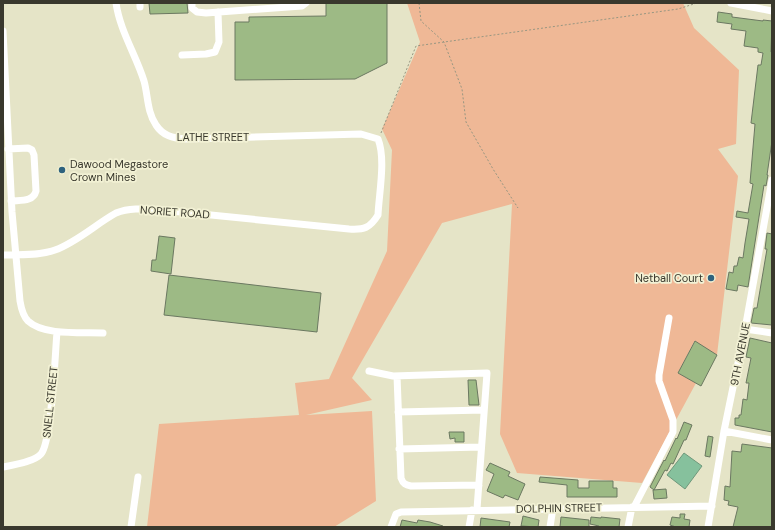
<svg xmlns="http://www.w3.org/2000/svg" width="775" height="530" viewBox="0 0 775 530" font-family="'DM Sans',sans-serif">
  <style>
    .green { fill: #efb896 }
    .water { fill: #86c19d; stroke: #6f987b }
    .building { fill: #9dba85; stroke: #6b7861 }
    .lines { fill: none; stroke-linecap: round; stroke-linejoin: round }
    .path { stroke: #979681; stroke-width: 1; stroke-dasharray: 2 2; stroke-linecap: butt }
    .minor { stroke: #fff; stroke-width: 7 }
    .poi-dot { fill: #2e627e; stroke: #f2f1d4; stroke-width: 1.5 }
    .labels { text-anchor: middle; stroke-width: 3.5; stroke-linejoin: round; paint-order: stroke }
    .street-label { font-size: 11px; fill: #39382d; stroke: #f2f1d4 }
    .poi-label { font-size: 11px; fill: #39382d; stroke: #f2f1d4; text-anchor: start }
  </style>
  <rect width="100%" height="100%" fill="#e5e4c7"/>
  <path class="green" d="M407,3H683L694,28L739,70L736,144L718,149L738,176L717,355L694,342L678,373L696,383L642,483L517,473L500,434L512,204L442,223L352,378L372,400L306,415L372,411L376,501L334,527H147L159,424L299,415L295,383L329,379L387,251L392,150L382,129L420,42Z"/>
  <path class="water" d="M684,453L702,466L685,489L667,475Z"/>
  <path class="building" d="M149,3H187L188,13L150,14Z
    M326,3H387V63L355,79L235,80V22H249V17L326,16Z
    M718,12L732,14V17L763,21V20L772,21L771,52H772V141L767,175H768L766,186L764,185L748,287L738,285L737,291L726,289L729,272L733,273L734,266H737L739,257L743,258L745,243L749,219L736,217L737,211L748,213L753,184L750,183L755,124L751,123L758,65H761L763,53L758,52V48L744,46L746,31L731,29L732,24L717,22Z
    M767,233L772,234V325L751,323L754,308H757L767,249H765Z
    M159,236L175,238L171,274L151,271L152,260H156Z
    M169,275L321,293L317,332L164,315Z
    M750,338L772,343V432L735,425V418H739V415H741L743,399L747,400L749,383H746L751,358L746,357Z
    M695,341L717,355L701,386L678,373Z
    M468,380H476L479,405H469Z
    M684,422L692,425L686,440H684L673,464L671,463L667,471L665,470L654,490L650,487L664,460L665,461L676,438L677,439Z
    M449,432H464V442H455V438L450,439Z
    M708,436L713,437L710,457L705,456Z
    M742,444L772,448V527H733L738,507L728,505L729,501L724,500L725,486L730,487L732,451L741,452Z
    M490,463L510,472L508,476L525,484L518,500L505,495L503,498L487,491L494,474L486,470Z
    M540,477L578,480V488H589V481H613V488H617V497H567V485L539,482Z
    M666,489L667,498L654,499L653,490Z
    M680,514H685L684,519L690,520L689,527H676L670,525L672,517L680,518Z
    M523,516L539,520L538,527L521,526Z
    M561,517L589,520V527H560Z
    M591,517L601,518V517L620,519L619,527H599V526L590,524Z
    M481,518L510,522L509,527H480Z
    M402,520L417,523L418,520L430,522L443,526V527H400Z"/>
  <g class="lines">
    <path class="path" d="M419,3L421,21L444,42L462,89L466,122L493,169L518,208
      M381,133L416,46L678,9L697,3"/>
    <path class="minor" d="M140,3V7
      M192,3V8L197,12L206,13L302,6L306,3
      M731,3L772,11
      M3,31L12,212L20,301C21,307 23,316 28,321C44,336 82,332 103,333
      M182,55L206,54L215,52L219,42L218,12
      M8,149L28,148L32,150L34,155L36,191C33,202 21,200 11,201
      M3,255C20,254 39,256 55,250C77,242 96,224 116,213C130,207 146,209 161,210L349,229C364,230 370,228 378,215C379,193 386,159 378,139L361,134L185,139C173,138 163,136 156,125C147,112 148,95 144,81C136,55 120,31 116,3
      M745,329L772,333
      M369,371L393,376L487,373L477,509
      M397,376L401,478C403,484 406,485 411,486L479,485
      M398,412L484,410
      M724,431L772,440
      M399,449L481,447
      M3,467C13,465 34,462 41,454C52,441 55,354 57,332
      M634,507L673,432V420L659,381V375L669,318
      M131,527L138,477
      M391,527L396,514L401,512L712,506
      M469,527L472,510
      M550,527L553,508
      M628,527L632,507
      M708,527L724,431L745,329L772,180"/>
  </g>
  <g class="poi-dot">
    <circle cx="62" cy="170" r="4"/>
    <circle cx="711" cy="278" r="4"/>
  </g>
  <g class="labels">
    <g class="street-label">
      <text x="213" y="141">LATHE STREET</text>
      <text transform="translate(175 212) rotate(4)" y="4">NORIET ROAD</text>
      <text transform="translate(740 354) rotate(-79)" y="4">9TH AVENUE</text>
      <text transform="translate(50 402) rotate(-84)" y="4">SNELL STREET</text>
      <text transform="translate(559 508) rotate(-1)" y="4">DOLPHIN STREET</text>
    </g>
    <g class="poi-label">
      <text x="70" y="168">Dawood Megastore<tspan x="70" dy="13">Crown Mines</tspan></text>
      <text x="703" y="282" text-anchor="end">Netball Court</text>
    </g>
  </g>
  <rect width="775" height="530" fill="none" stroke="#39382d" stroke-width="8"/>
</svg>
